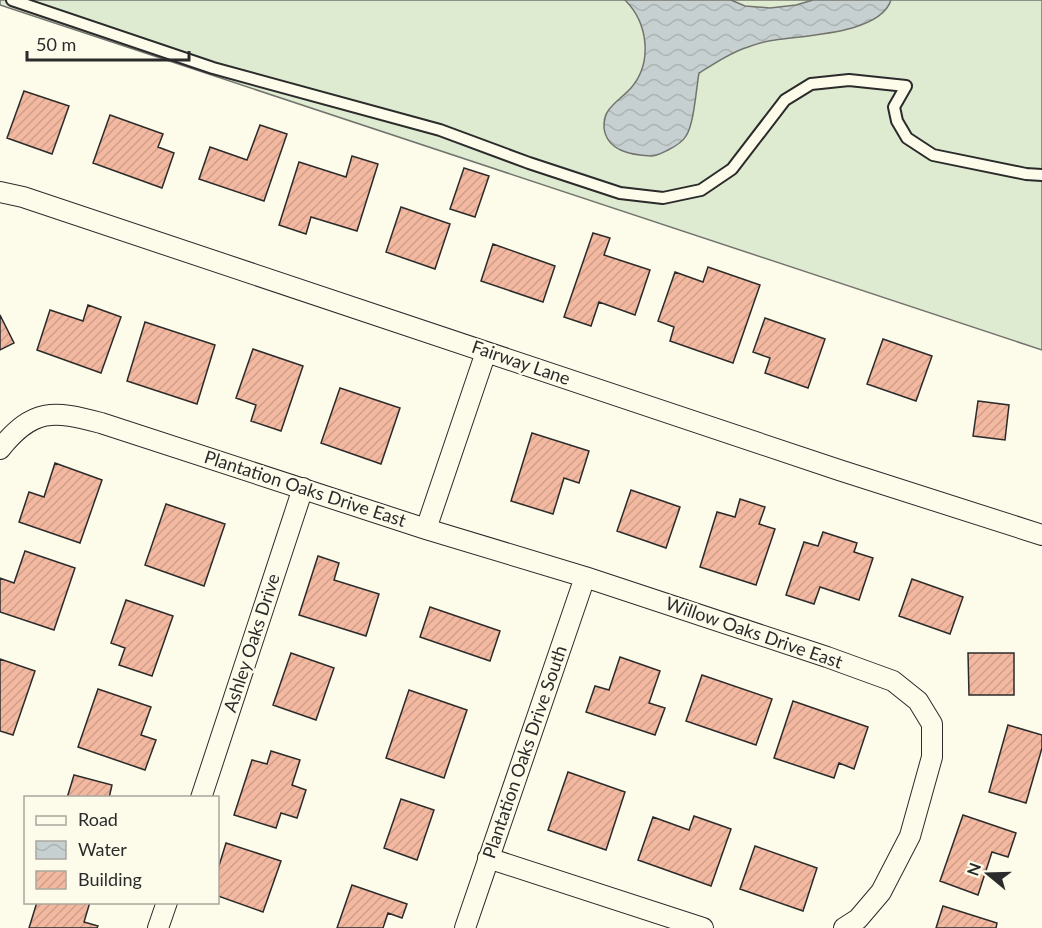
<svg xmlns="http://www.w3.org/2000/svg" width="1042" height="928" viewBox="0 0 1042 928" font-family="Lato,sans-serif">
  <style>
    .grass { fill: #deebd1; stroke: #74746e; stroke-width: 1.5 }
    .water { fill: url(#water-waves); stroke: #74746e; stroke-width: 1.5 }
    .building { fill: url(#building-hatch); stroke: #2b2b2b; stroke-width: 1.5 }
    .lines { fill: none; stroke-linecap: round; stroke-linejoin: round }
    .lane-casing { stroke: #2b2b2b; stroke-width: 14 }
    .street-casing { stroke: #2b2b2b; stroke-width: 22 }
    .lane { stroke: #fdfbea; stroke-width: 10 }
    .street { stroke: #fdfbea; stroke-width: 20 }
    .labels { text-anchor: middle; stroke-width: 4.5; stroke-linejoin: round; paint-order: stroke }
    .street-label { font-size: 18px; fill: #2b2b2b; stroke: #fdfbea }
  </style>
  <defs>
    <pattern id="water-waves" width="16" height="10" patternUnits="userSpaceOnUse" patternTransform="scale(1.5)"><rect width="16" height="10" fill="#c7d0d0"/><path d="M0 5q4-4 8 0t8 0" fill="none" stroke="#abb3b3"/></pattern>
    <pattern id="building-hatch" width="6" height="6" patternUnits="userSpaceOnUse" patternTransform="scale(1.5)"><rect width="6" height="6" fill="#f2b8a0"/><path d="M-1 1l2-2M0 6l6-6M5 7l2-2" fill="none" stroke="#d09e8a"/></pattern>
  </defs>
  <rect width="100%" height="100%" fill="#fdfbea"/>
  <path class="grass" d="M0,0H1042V350L0,5Z"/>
  <path class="water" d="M625,0H731L745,6L770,8L796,5L813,0H891C880,34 805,35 775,40C766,41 756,44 748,47C731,52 714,64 699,73C696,90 694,124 686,136C682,143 674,147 668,150C662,153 657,156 651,156C631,155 607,151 604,128C604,122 604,116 608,111C614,102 624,96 631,88C653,62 648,23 625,0Z"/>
  <path class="building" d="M24,91L69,106L52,154L7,138Z
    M110,115L163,134L158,147L174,153L162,188L93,163Z
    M260,125L287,134L264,201L199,179L210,147L247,160Z
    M352,156L378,164L357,231L311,217L306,234L279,225L299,162L346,177Z
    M464,168L489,176L475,217L450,209Z
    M401,207L450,224L435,269L386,252Z
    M593,233L610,238L604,255L650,270L635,315L599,302L591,326L564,317Z
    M493,244L555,266L543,302L481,281Z
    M708,267L760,285L733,363L670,341L674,327L658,321L675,272L703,282Z
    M88,305L121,317L101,373L37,350L50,310L83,321Z
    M0,315L14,343L0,350Z
    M765,318L825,339L808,388L765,373L770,358L753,352Z
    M145,322L215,345L197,404L127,381Z
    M883,339L932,356L916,401L867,384Z
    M253,349L303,366L281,431L251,421L256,405L236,398Z
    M340,388L400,408L381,464L321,443Z
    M978,401L1009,405L1005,440L973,436Z
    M532,433L589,451L579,483L564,478L553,514L511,501Z
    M55,463L102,480L80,543L19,522L29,492L44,497Z
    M631,490L680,507L666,548L617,531Z
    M740,499L765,507L759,524L775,529L756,585L700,567L717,512L735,517Z
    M166,504L225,524L204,586L145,565Z
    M823,532L857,543L854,552L873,558L859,600L820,587L814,604L786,595L804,542L818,546Z
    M25,551L75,568L54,630L0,612V578L14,583Z
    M318,556L339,563L334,580L379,594L366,636L299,615Z
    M912,579L963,597L950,634L899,616Z
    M126,600L173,616L152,676L119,665L125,648L111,643Z
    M430,607L500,631L490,661L420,637Z
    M291,653L334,668L316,720L273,705Z
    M968,653H1014V695H969Z
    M620,657L660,671L649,703L665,708L655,735L586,712L595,686L609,690Z
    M0,659L35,671L13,735L0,731Z
    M702,675L772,699L756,745L686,721Z
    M98,689L151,707L141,735L156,740L145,770L78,747Z
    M409,690L467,710L444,778L386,758Z
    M793,701L868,727L854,769L839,763L834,778L774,758Z
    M1008,725L1042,735V748L1026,803L989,792Z
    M271,751L300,760L292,785L306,790L297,818L281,813L276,828L234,815L252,760L267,764Z
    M568,772L625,792L606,850L548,830Z
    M74,775L112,785L109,798H67Z
    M401,799L434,810L417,860L384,848Z
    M963,815L1016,833L1008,857L992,852L978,895L940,881Z
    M694,816L731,829L711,886L638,860L653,817L689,830Z
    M226,843L281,861L263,912L218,896V869Z
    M755,846L817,868L803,911L740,889Z
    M352,885L407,904L402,918L388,913L383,928H337Z
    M37,902H90L84,922L98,926L97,928H29Z
    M943,906L997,923L996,928H936Z"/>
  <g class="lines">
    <g class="lane-casing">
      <path id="lane" d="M12,0L213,68L440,130L529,163L620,193L663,198L701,190L732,169L785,100L811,84L849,80L906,86L894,107L897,121L907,138L933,155L1026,174L1042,175"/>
    </g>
    <g class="street-casing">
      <path id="street" d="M0,192L23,197L839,470L1042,535
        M0,449C33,408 53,410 101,423L426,529L585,577L827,657L893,681L918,701L932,724V757L910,836L881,892L858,919L844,928
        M426,529L486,352
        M201,798L303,488
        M488,858L703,928
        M158,928L167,902
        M465,928L585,577"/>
    </g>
    <use href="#lane" class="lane"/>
    <use href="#street" class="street"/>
  </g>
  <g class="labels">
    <g class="street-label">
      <text transform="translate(521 363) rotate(19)" y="6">Fairway Lane</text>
      <text transform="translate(305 489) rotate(18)" y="6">Plantation Oaks Drive East</text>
      <text transform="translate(754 633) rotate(19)" y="6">Willow Oaks Drive East</text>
      <text transform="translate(252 643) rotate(-72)" y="6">Ashley Oaks Drive</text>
      <text transform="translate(525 752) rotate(-71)" y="6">Plantation Oaks Drive South</text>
    </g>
  </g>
  <rect x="24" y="796" width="195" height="108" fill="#fdfbea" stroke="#a9a89e" stroke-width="1.5"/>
  <rect x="36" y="816" width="30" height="9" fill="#fdfbea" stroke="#a9a89e" stroke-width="1.5"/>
  <text x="78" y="826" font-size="18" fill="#2b2b2b">Road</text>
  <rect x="36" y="841" width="30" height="18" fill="url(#water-waves)" stroke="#a9a89e" stroke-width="1.5"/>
  <text x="78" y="856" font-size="18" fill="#2b2b2b">Water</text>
  <rect x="36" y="871" width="30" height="18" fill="url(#building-hatch)" stroke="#a9a89e" stroke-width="1.5"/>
  <text x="78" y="886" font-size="18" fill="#2b2b2b">Building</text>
  <g transform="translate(988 874) rotate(289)" stroke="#fdfbea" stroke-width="4.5" paint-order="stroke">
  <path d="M0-4.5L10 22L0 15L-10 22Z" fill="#2b2b2b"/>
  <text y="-9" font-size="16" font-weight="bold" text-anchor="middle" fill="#2b2b2b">N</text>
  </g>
  <path d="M27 51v9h162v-9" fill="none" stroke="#2b2b2b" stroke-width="3"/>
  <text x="36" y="51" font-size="18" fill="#2b2b2b" stroke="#fdfbea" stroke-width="4.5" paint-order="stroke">50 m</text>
</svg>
